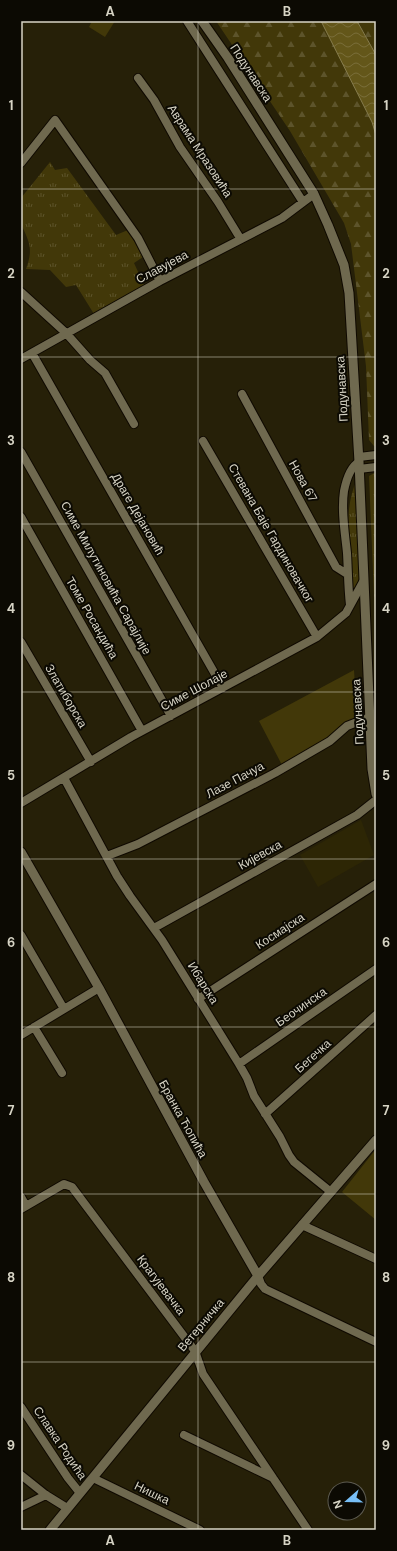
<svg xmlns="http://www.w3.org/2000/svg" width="397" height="1551" viewBox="0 0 397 1551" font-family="'DM Sans',sans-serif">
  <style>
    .built { fill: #2d2605 }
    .grass { fill: url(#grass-tufts) }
    .forest { fill: url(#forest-firs) }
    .pitch { fill: #423809 }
    .water { fill: url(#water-waves); stroke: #867c4d }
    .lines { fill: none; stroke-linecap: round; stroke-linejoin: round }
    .minor-casing { stroke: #0f0900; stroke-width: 10 }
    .tertiary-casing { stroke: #0f0900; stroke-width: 11 }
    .minor { stroke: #6f694f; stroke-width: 8 }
    .tertiary { stroke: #6f694f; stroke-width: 9 }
    .grid { fill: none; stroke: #d7d4c5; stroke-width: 1; stroke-opacity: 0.55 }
    .labels { text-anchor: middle; stroke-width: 4; stroke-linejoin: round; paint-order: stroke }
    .street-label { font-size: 12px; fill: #d7d4c5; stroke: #0c0a03 }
    .neatline { fill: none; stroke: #d7d4c5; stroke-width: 1.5 }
    .grid-label { font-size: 13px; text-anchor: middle; font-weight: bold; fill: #d7d4c5 }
  </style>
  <defs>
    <pattern id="grass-tufts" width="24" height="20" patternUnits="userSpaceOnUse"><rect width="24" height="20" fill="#423809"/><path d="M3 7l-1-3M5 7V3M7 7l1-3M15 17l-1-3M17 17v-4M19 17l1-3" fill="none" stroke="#5d542b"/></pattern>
    <pattern id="forest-firs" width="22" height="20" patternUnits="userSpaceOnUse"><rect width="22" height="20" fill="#423809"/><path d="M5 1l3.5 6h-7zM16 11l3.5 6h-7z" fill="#5d542b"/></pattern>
    <pattern id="water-waves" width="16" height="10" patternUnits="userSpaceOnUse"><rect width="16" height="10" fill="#635619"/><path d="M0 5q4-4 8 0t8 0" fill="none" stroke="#796d39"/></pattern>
  </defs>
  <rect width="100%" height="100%" fill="#262008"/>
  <path class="built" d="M361,820L374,855L318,887L300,855Z"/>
  <path class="grass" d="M50,162L55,170L67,168L116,235L128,230L143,257L134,263L144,285L94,314L76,285L66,287L50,270L26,269C33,250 30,243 22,226H21V198Z
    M376,472V643L369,476Z
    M357,479L360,585L352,600C350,561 341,515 357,479Z"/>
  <path class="forest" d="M216,21H322L372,122L376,135V446H374L369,440L366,366L351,244L344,223L290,131Z
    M357,21H376V55L359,24Z"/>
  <path class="pitch" d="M92,21H115L105,37L89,27Z
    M354,670L357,719L282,765L259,721Z
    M376,1149V1220L342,1192Z"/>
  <path class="water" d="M321,21H357L376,55V135L372,122Z"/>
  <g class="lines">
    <g class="minor-casing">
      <path id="minor" d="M187,21L303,202
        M138,78L154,100L180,147L218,202L240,238
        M21,163L55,120L138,238L160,281
        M21,292L66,333L90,360L105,373L134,424
        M32,353L223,688
        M21,359L160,281L282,218L314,194
        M242,394L336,567L347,574
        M203,441L317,637
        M21,452L171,716
        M359,457L376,455
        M359,469L376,467
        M21,517L142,731
        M350,605C348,588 348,570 347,553C345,533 341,511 344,491C346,481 350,467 359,462
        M21,642L91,762
        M64,778L117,876L130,896L162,940L239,1064L247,1078L254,1096L280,1137L289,1155L294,1162L331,1192
        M21,803L131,737L317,637L346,613L363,582
        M107,856L138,844L275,773L330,741L347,726L370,717
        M154,928L357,815L376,800
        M21,935L64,1009
        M198,999L376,884
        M34,1027L62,1073
        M21,1035L99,988
        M239,1064L376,969
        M265,1114L376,1015
        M21,1197L26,1206
        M21,1209L64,1184L72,1187L195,1351L203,1374L308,1530
        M302,1225L376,1259
        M258,1276L261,1284L265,1289L376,1342
        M21,1407L68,1478L80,1493
        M184,1435L273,1478
        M21,1475L46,1495L67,1508
        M93,1478L200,1530
        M21,1507L46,1495"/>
    </g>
    <g class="tertiary-casing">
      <path id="tertiary" d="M202,21L228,58L314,194L328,225L344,265L349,293L359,462L372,769L376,794
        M21,852L99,988L204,1182L258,1276
        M50,1530L258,1276L376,1140"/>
    </g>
    <use href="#minor" class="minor"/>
    <use href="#tertiary" class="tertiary"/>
  </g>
  <path class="grid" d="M198,21V1530M21,189H376M21,357H376M21,524H376M21,692H376M21,859H376M21,1027H376M21,1194H376M21,1362H376"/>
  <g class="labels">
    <g class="street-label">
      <text transform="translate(251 73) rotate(57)" y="4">Подунавска</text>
      <text transform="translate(200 151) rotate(57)" y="4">Аврама Мразовића</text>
      <text transform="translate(162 267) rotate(-28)" y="4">Славујева</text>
      <text transform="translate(342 389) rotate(-93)" y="4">Подунавска</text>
      <text transform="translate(303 481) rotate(61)" y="4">Нова 67</text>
      <text transform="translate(138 514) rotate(60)" y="4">Драге Дејановић</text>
      <text transform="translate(271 533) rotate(60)" y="4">Стевана Баје Гардиновачког</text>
      <text transform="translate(106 578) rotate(61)" y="4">Симе Милутиновића Сарајлије</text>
      <text transform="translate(92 618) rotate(60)" y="4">Томе Росандића</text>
      <text transform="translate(194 690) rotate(-28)" y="4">Симе Шолаје</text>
      <text transform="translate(66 696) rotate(60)" y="4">Златиборска</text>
      <text transform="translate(358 712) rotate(-93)" y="4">Подунавска</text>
      <text transform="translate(235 780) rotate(-28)" y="4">Лазе Пачуа</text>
      <text transform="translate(260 855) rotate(-29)" y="4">Кијевска</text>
      <text transform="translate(280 931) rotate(-33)" y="4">Космајска</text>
      <text transform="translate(203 983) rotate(58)" y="4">Ибарска</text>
      <text transform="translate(301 1007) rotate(-35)" y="4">Беочинска</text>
      <text transform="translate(313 1056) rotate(-42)" y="4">Бегечка</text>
      <text transform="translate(183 1119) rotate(61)" y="4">Бранка Ћопића</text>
      <text transform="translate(161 1285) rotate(53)" y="4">Крагујевачка</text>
      <text transform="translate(201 1325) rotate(-50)" y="4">Ветерничка</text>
      <text transform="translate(60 1443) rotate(56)" y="4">Славка Родића</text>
      <text transform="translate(152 1493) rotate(26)" y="4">Нишка</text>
    </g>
  </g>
  <rect width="397" height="1551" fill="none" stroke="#0c0a03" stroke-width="44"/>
  <g transform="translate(347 1501) rotate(250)"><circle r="19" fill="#0c0a03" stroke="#5d5b51"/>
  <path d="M0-3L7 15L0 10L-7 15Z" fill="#78bff7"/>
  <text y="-6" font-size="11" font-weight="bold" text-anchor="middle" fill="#d7d4c5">N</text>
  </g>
  <rect x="22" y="22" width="353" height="1507" class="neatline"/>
  <g class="grid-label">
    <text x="110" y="16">A</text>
    <text x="287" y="16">B</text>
    <text x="11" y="110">1</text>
    <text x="386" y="110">1</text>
    <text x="11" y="278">2</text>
    <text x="386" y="278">2</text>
    <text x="11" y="445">3</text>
    <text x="386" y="445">3</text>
    <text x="11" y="613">4</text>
    <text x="386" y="613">4</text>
    <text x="11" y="780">5</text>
    <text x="386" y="780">5</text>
    <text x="11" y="947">6</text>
    <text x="386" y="947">6</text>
    <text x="11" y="1115">7</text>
    <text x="386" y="1115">7</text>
    <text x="11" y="1282">8</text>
    <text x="386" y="1282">8</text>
    <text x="11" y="1450">9</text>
    <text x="386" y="1450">9</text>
    <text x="110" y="1545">A</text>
    <text x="287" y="1545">B</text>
  </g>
</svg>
